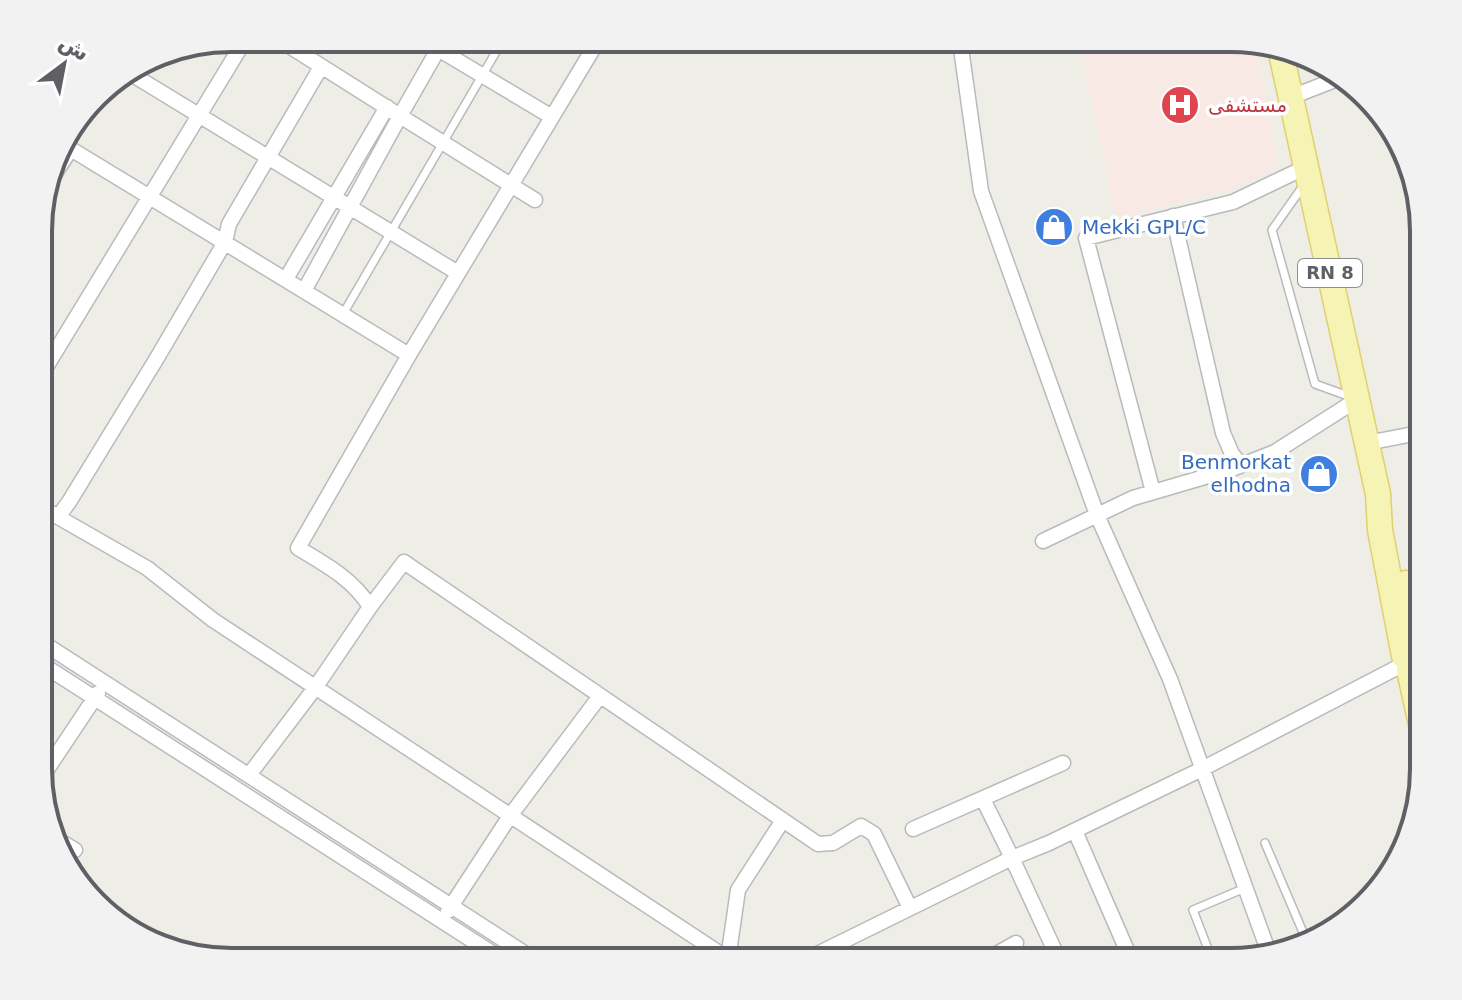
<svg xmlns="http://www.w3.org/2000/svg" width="1462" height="1000" viewBox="0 0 1462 1000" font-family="'DejaVu Sans','Noto Naskh Arabic',sans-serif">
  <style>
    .medical { fill: #f9e9e5 }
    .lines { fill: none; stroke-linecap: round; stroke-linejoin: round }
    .lane-casing { stroke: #b8babe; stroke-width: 10 }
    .street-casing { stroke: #b8babe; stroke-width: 17 }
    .primary-casing { stroke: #e1d06c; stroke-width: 27 }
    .lane { stroke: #fff; stroke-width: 7 }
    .street { stroke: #fff; stroke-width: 14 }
    .primary { stroke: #f6f4b4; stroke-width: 24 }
    .labels { text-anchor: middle; stroke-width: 7; stroke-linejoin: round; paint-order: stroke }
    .shield { fill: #fff; stroke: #8e9093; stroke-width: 2 }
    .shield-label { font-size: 18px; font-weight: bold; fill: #5e6065 }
    .health-label { font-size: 20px; fill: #be3a42; stroke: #fff; text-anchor: start }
    .shop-label { font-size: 20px; fill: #366cbe; stroke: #fff; text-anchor: start }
    .rim { fill: none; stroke: #5e6065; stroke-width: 4 }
  </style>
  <rect width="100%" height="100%" fill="#eeeee6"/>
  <path class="medical" d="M1243,38L1256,43L1278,160L1271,171L1231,189L1116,218L1081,50L1136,39Z"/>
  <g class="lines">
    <g class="lane-casing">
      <path id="lane" d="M1303,186L1272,230L1315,384L1351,397
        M343,314L500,45
        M1265,843L1308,944
        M1213,962L1193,910L1245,888"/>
    </g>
    <g class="street-casing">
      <path id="street" d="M960,41L981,191L1097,515L1170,679L1269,953
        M291,47L400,116L440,46
        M438,49L552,117
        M321,67L229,224L225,242L157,358L69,502L58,517L147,568L213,620L733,962
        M128,72L458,273
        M1291,97L1335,80L1351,81
        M1381,117L1395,144L1417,193
        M61,143L409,355
        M46,187L71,149
        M1173,216L1223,433L1232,454L1241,465
        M286,279L387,107
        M304,291L400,116L535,200
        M40,377L240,48
        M1367,443L1424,432
        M1153,492L1086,238L1233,202L1306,167
        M40,506L58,517
        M1043,541L1133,498L1232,469L1275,452L1358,399
        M370,607C354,580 325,564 298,548L409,355L596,44
        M40,641L538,962
        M40,663L506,962
        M249,775L315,688L370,607L404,562L818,844L833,843L861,826L874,834L910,908
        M40,780L98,693
        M913,829L1063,763
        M1075,831L1132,962
        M55,838L75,850
        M448,911L510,816L600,696
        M728,959L738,890L783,820
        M801,962L1012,858L983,799
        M982,962L1016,943
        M1060,962L1012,858L1049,843L1202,769L1404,664"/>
    </g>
    <g class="primary-casing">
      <path id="primary" d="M1281,53L1378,494L1380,530L1404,656
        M1406,583L1422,653
        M1409,670L1424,738"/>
    </g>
    <use href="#lane" class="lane"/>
    <use href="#street" class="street"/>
    <use href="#primary" class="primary"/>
  </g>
  <defs>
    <g id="hospital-disc" transform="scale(2)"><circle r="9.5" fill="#e0444e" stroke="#fff"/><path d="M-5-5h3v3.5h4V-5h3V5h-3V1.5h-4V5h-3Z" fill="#fff"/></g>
    <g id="shop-disc" transform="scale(2)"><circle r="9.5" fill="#3f7fe0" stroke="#fff"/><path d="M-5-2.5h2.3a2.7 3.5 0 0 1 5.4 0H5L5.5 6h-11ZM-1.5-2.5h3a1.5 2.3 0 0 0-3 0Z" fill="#fff"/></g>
  </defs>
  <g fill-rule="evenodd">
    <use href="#hospital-disc" x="1180" y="105"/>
    <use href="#shop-disc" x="1054" y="227"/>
    <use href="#shop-disc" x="1319" y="474"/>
  </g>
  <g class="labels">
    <rect class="shield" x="1298" y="259" width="64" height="28" rx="6"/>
    <g class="shield-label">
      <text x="1330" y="279">RN 8</text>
    </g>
    <g class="health-label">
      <text x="1208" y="112">مستشفى</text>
    </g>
    <g class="shop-label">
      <text x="1082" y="234">Mekki GPL/C</text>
      <text x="1291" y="469" text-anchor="end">Benmorkat<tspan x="1291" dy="23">elhodna</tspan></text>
    </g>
  </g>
  <path d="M0 0H1462V1000H0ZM231 52H1231A179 179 0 0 1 1410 231V769A179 179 0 0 1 1231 948H231A179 179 0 0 1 52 769V231A179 179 0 0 1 231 52Z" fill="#f2f2f3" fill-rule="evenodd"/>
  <path class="rim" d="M231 52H1231A179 179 0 0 1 1410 231V769A179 179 0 0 1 1231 948H231A179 179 0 0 1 52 769V231A179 179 0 0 1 231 52Z"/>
  <g transform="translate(64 64) rotate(32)" stroke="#ffffff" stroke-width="6" paint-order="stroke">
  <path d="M0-6L14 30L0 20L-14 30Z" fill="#5e6065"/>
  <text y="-12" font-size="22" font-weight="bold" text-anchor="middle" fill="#5e6065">ش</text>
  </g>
</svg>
